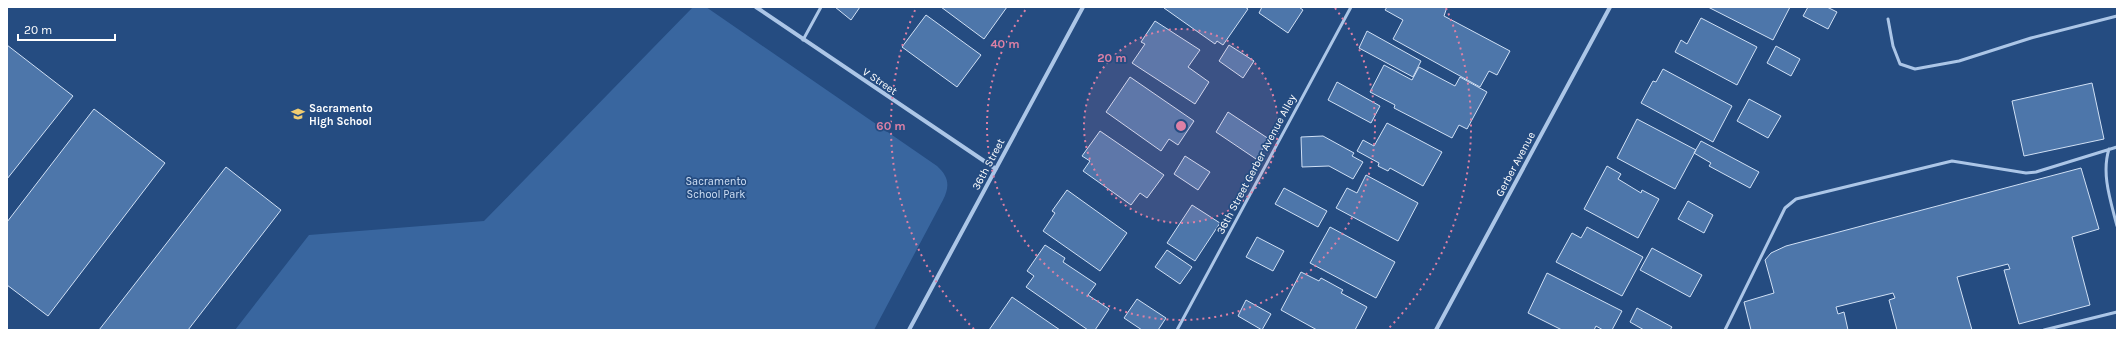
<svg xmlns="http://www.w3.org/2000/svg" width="2124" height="337" viewBox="0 0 2124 337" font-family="Karla,sans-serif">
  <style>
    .green { fill: #39669f }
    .building { fill: #4d76aa; stroke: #d0e0f5 }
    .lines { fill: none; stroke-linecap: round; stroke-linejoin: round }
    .service { stroke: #acc6e7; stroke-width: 3 }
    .minor { stroke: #acc6e7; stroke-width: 4 }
    .ring { fill: none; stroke: #dd80a5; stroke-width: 2; stroke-dasharray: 2 4 }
    .labels { text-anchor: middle; stroke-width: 3.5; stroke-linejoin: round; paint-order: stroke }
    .street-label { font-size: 11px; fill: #fff; stroke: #254c81 }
    .poi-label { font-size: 11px; font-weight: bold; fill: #fff; stroke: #254c81; text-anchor: start }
    .park-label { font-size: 11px; fill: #d0e0f5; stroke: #254c81 }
    .centre { fill: #dd80a5; stroke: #254c81; stroke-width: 2 }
    .ring-label { font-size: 12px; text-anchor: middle; font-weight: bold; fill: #dd80a5; stroke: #254c81; stroke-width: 3.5; stroke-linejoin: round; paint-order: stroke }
  </style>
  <rect width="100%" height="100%" fill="#254c81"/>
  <path class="green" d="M693,7H706L937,166C949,177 950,186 943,200L874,330H235L309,235L484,221Z"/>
  <path class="building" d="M835,7H860L851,20Z
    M941,7H1007L984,39Z
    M1165,7H1245L1248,9L1223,45L1217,41L1215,44L1164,8Z
    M1262,7H1299L1303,10L1288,33L1259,13Z
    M1387,7H1447L1444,16L1510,51L1497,75L1489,71L1480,87L1393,39L1403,20L1385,10Z
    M1708,7H1790L1773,40Z
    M1808,7H1827L1837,12L1828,29L1803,16Z
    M926,15L981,55L957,87L902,47Z
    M1701,18L1757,47L1737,85L1675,52L1681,40L1687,44Z
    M1155,21L1200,50L1188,67L1209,82L1195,104L1132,63L1145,44L1141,42Z
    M1367,31L1421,61L1413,77L1359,48Z
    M7,45L73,96L7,179Z
    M1229,45L1254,61L1243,78L1219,61Z
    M1776,46L1800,59L1791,76L1767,63Z
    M1384,65L1412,80L1419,67L1455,86L1460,77L1487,92L1467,129L1459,125L1452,138L1394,108L1395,105L1370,92Z
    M1663,69L1732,106L1713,142L1641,103L1653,81L1656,82Z
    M1130,77L1194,121L1178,145L1169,139L1161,151L1106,112Z
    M1337,82L1380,106L1371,123L1328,100Z
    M2092,83L2104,139L2024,156L2012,101Z
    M1749,99L1781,116L1768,138L1737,121Z
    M94,109L165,163L48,316L7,285V222Z
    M1228,112L1269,139L1256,159L1216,132Z
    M1637,119L1696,150L1675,189L1617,158Z
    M1387,123L1442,152L1423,186L1390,168L1388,171L1378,166L1379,163L1357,151L1363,140L1374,146Z
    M1100,131L1164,175L1147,198L1140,193L1131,205L1083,171L1090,161L1082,156Z
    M1323,136L1354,153L1352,156L1363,162L1353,179L1329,166L1302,167L1301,137Z
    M1701,141L1759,172L1750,188L1709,166L1711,163L1694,153Z
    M1185,156L1210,172L1198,190L1174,174Z
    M1607,166L1621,174L1618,179L1641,193L1642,190L1659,199L1638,238L1584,209Z
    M226,167L281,210L188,330H99Z
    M2081,168L2099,229L2072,237L2090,305L2019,324L2004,270L2010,269L2008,264L1957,277L1972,330H1897L1889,300L1895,298L1893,293L1836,307L1838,314L1844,312L1848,330H1751L1744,302L1774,293L1765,260L1771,253L1786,246Z
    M1366,175L1418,203L1398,241L1336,208L1347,188L1357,193Z
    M1284,188L1327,211L1318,227L1275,204Z
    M1067,190L1127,233L1100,271L1043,231L1055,213L1052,211Z
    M1688,201L1713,215L1704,233L1678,219Z
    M1192,205L1220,223L1195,261L1167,243Z
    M1330,227L1395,262L1376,298L1310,263Z
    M1587,227L1643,257L1622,296L1556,262L1572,233L1581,238Z
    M1257,237L1284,251L1273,271L1246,257Z
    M1045,245L1065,258L1063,262L1096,284L1088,295L1109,309L1095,330H1088L1026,287L1034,276L1027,271Z
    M1652,248L1702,275L1690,297L1640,270Z
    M1167,250L1192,267L1180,284L1155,267Z
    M1301,272L1319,281L1321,278L1343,290L1341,293L1367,307L1355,330H1317L1281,310Z
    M1547,273L1622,311L1612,330H1603L1596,326L1594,330H1562L1528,313Z
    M1012,297L1060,330H989Z
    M1137,299L1166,318L1158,330H1142L1124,318Z
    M1246,300L1271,314L1262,330L1238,316Z
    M1637,308L1672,327L1670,330H1644L1630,322Z"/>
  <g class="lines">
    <path class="service" d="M1888,19L1893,46L1900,64L1915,69L1959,61L2031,38L2117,16
      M803,40L821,7
      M2109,149C2101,174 2111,202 2117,226
      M1177,330L1351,7
      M1725,330L1785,208L1796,199L1952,161L2026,173L2036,172L2117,147
      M2044,330L2117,312"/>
    <path class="minor" d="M756,7L996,169
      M909,330L1083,7
      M1436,330L1610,7"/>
  </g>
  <circle cx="1181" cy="126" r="97" fill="#dd80a5" fill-opacity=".12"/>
  <g class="ring">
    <circle cx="1181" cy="126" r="97"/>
    <path d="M1335 8A194 194 0 1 1 1027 8"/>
    <path d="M974 329A290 290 0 0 1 916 8M1446 8A290 290 0 0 1 1388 329"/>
  </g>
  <defs>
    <g id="school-bare" transform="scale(1.08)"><path d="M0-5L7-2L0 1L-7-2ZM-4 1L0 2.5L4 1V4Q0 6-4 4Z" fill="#f1cd71" stroke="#254c81" stroke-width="2.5" paint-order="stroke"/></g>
  </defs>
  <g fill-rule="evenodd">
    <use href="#school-bare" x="298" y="114"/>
  </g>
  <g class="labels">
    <g class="street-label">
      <text transform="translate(880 81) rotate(34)" y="4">V Street</text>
      <text transform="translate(988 164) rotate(-62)" y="4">36th Street</text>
      <text transform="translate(1256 164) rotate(-62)" y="4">36th Street Gerber Avenue Alley</text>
      <text transform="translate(1515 164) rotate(-62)" y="4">Gerber Avenue</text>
    </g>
    <g class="poi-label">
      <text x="309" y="112">Sacramento<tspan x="309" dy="13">High School</tspan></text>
    </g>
    <g class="park-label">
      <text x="716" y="185">Sacramento<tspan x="716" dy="13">School Park</tspan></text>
    </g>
  </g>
  <circle cx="1181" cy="126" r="6" class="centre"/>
  <g class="ring-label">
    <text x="1005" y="48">40 m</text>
    <text x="1112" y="62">20 m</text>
    <text x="891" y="130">60 m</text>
  </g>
  <rect width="2124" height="337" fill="none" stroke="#ffffff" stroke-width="16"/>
  <path d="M18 34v6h97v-6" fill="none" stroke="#ffffff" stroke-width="2"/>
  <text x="24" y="34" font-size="12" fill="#ffffff" stroke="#254c81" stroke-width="3" paint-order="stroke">20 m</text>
</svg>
